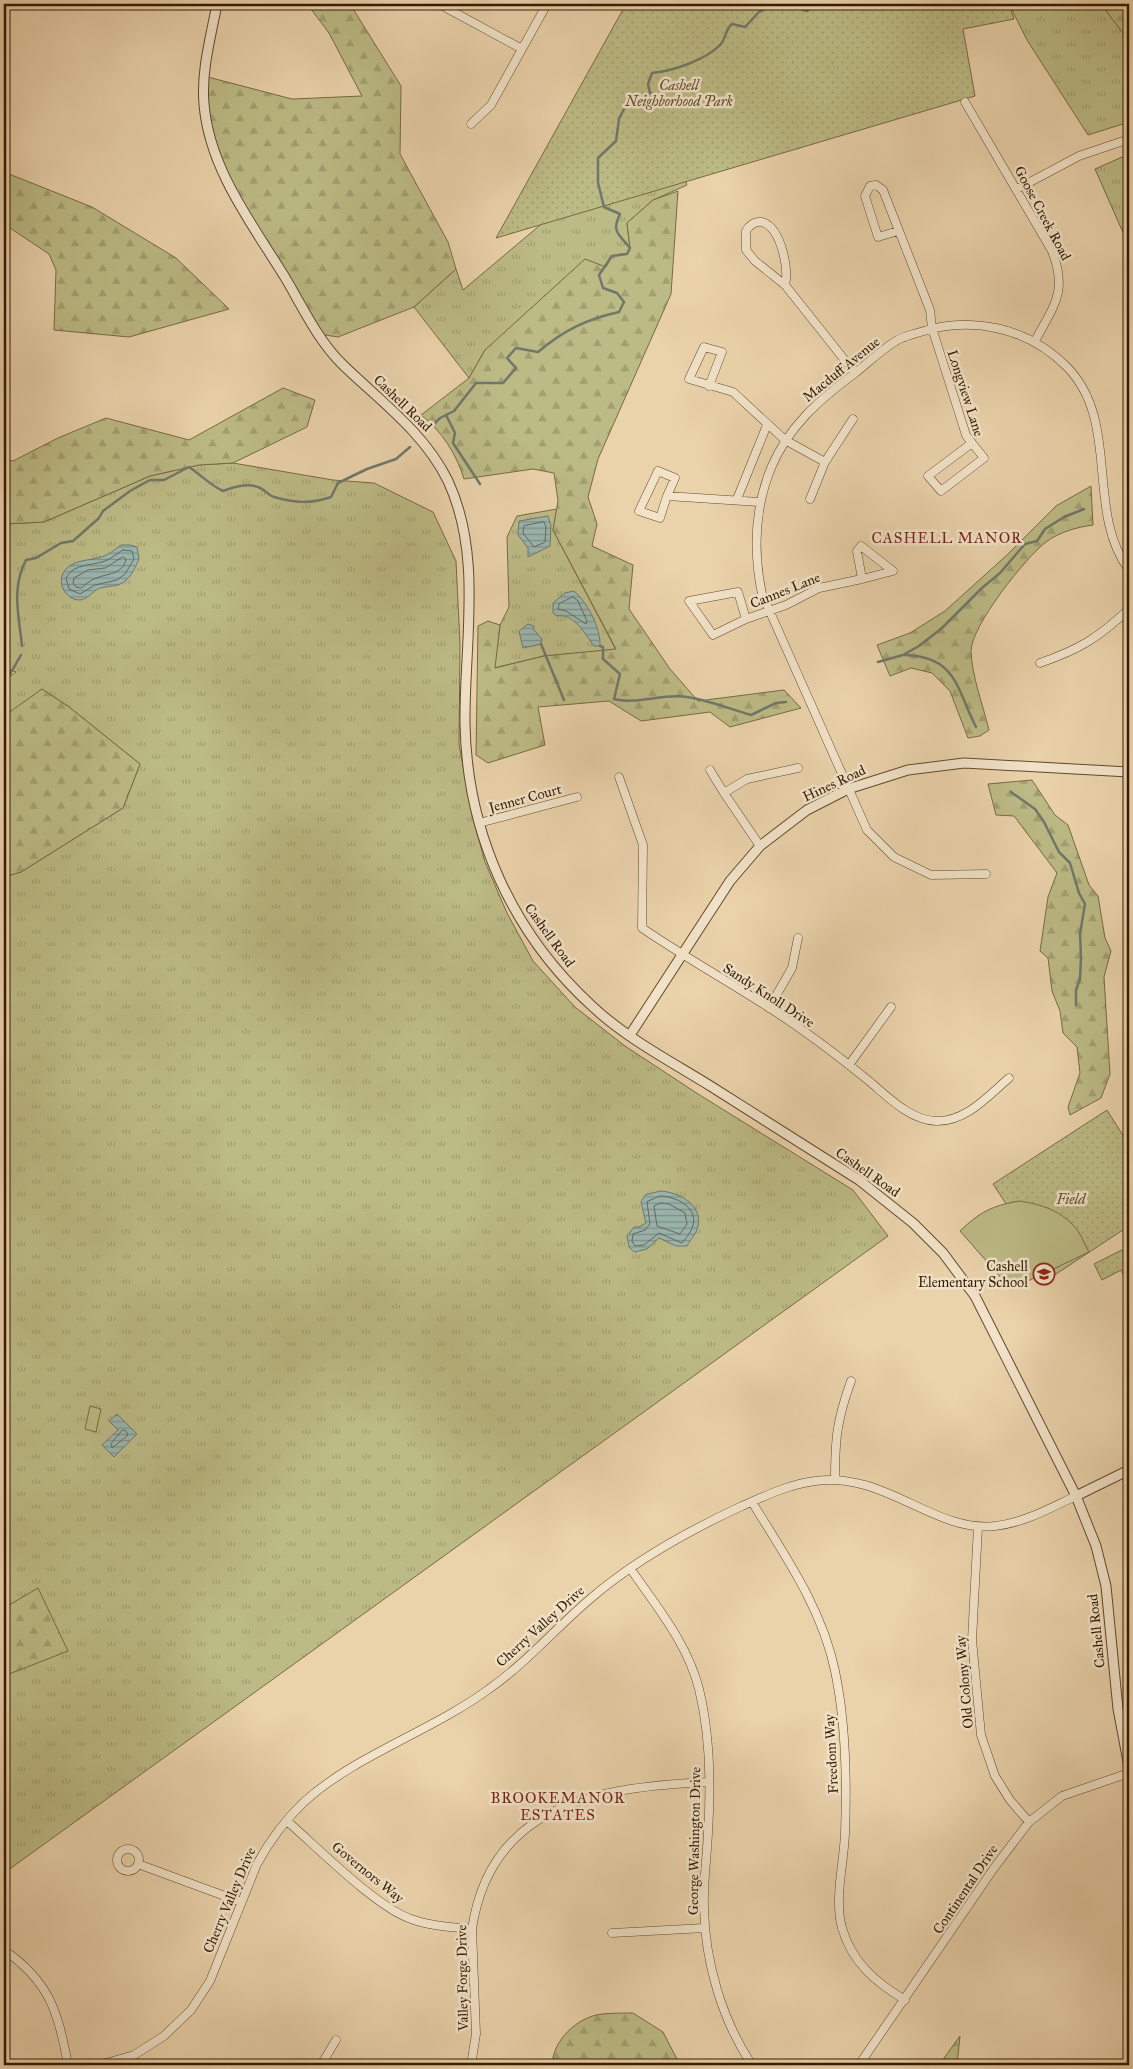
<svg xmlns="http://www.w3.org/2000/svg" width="1133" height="2069" viewBox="0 0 1133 2069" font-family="'IM FELL Great Primer',serif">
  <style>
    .grass { fill: url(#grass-tufts); stroke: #786a42 }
    .forest { fill: url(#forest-firs); stroke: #786a42 }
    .park { fill: url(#park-dots); stroke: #786a42 }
    .pitch { fill: #bcba85; stroke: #786a42 }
    .water { fill: url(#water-rules); stroke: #71786a }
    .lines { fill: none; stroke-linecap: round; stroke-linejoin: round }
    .shore { stroke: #676858; stroke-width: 1 }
    .stream { stroke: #71786a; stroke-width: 2.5 }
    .minor-casing { stroke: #62492b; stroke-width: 9 }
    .tertiary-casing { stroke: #62492b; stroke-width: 11 }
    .minor { stroke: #f1e2c8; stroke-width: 8 }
    .tertiary { stroke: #f1e2c8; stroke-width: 9 }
    .labels { text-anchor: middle; stroke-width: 5; stroke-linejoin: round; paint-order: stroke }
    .park-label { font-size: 14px; font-style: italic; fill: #5d4b28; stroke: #f1e2c8 }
    .street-label { font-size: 14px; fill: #341b00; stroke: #f1e2c8 }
    .poi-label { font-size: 14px; fill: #341b00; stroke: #f1e2c8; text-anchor: end }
    .neighbourhood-label { font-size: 15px; letter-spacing: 1px; fill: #7a1f14; stroke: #f1e2c8 }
  </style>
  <defs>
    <pattern id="grass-tufts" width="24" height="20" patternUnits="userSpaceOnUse" patternTransform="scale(1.25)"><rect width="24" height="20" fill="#bcba85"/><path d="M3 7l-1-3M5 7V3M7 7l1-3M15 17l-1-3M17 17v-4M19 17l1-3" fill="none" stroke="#a29f71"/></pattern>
    <pattern id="forest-firs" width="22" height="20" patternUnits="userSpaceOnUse" patternTransform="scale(1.25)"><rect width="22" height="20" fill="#bcba85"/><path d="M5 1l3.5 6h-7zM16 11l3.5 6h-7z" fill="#a29f71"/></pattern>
    <pattern id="park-dots" width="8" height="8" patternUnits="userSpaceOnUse" patternTransform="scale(1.25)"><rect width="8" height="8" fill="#bcba85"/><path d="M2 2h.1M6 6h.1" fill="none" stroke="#a29f71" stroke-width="1.8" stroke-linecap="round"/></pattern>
    <pattern id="water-rules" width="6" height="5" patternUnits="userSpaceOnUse" patternTransform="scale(1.25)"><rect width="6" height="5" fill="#9ab6b0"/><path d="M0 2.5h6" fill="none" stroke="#7e938d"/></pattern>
  </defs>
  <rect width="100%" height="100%" fill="#ead2ab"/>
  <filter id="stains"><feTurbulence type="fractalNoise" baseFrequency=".004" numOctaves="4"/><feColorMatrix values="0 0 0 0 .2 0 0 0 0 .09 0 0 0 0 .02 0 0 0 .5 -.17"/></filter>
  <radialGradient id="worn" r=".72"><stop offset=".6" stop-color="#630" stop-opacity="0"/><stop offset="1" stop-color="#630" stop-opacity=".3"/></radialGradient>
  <path class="grass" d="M1009,4H1101L1129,41V122L1088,135L1027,40Z
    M1129,154V246L1095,169Z
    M682,171L687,185L653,200L627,223L630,248L627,254H619L607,267L485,350L469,378L414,307L456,269L463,290L558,210Z
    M233,463L333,480L374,483L433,512L456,561L460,644L459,744L472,815L485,862L507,913L533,961L575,1007L625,1046L698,1094L853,1190L888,1236L4,1873V877L21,872L123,808L140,764L69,707L42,689L4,719V681L16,672L4,668V524L44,522L150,476L199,465Z
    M557,509L553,530L616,650L544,656L494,668L500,625L509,607L507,537L517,516Z"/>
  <path class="forest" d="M312,4H350L401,86L400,154L448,242L456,269L414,307L338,337L319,334L215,154L204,76L292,99L362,96L329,33L311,9Z
    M1101,4H1129V41L1104,8Z
    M4,172L92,207L176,258L229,309L129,337L54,330L56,270L49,254L4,224Z
    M678,191L671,294L598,459L588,497L597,524L592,546L633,565L629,609L670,669L698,701L784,690L801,708L730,727L710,712L641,721L609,701L538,707L545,745L488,763L476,755L478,626L488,621L500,625L495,668L544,656L616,649L553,530L558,501L554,473L533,469L464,479C457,455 441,430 421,415L469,378L485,350L585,259L606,267L612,256L627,254L630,248L627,223L653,200Z
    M283,388L315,400L307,427L233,463L199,465L150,476L44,522L4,524V458L13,461L58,438L106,418L189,440Z
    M1091,486L1093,525C1078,527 1059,532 1046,542C1026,557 971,626 971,651C972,677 983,705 989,730L980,736L968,738L950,691L932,673L911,668L890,676L877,645L910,633L945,611L1008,554L1056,506Z
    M42,689L69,707L140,764L123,808L21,872L4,877V716Z
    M1032,780L1055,815L1068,825L1089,885L1098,896L1105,938L1111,951L1104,977L1110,1074L1101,1098L1070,1115L1068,1107L1080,1073L1077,1047L1063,1033L1060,1011L1052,991L1048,958L1040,951L1048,897L1057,873L1014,816L996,815L988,784Z
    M38,1588L68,1651L4,1676V1608Z
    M633,2013L663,2032L680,2065H552C553,2040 577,2017 602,2014C612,2013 623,2013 633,2013Z
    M960,2036L957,2065H938H939Z"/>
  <path class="park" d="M626,4H1009L1014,19L963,29L975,96L496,238Z
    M1107,1110L1129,1145V1226L1053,1276L993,1184Z
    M1126,1248L1129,1256V1286L1121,1270L1102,1280L1094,1264Z"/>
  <path class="pitch" d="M1019,1201C1041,1204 1063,1211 1078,1231C1082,1237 1085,1245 1089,1252L1011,1289L960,1231C980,1212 991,1206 1019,1201Z
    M90,1406L101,1409L96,1432L85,1429Z"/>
  <path class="water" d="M548,516L551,526L550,546L528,557V548L518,535L519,521Z
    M121,545H130L137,547L139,559C135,568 130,581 118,585C111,587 103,586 96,590C91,594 87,599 80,600C65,600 55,581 66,569C76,559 89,561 101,557C109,555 115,549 121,545Z
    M574,591C587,602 601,628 600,646H594C585,634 574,613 557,616L553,613V603L565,593Z
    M528,624L534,626V630L542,639L541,644L523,648L519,631Z
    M660,1191C678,1192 703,1204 698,1226C697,1233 690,1240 687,1246H676L659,1238L647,1249L634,1252L629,1247L627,1236L634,1227H639L646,1223L641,1202L645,1195Z
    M117,1414L137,1434L114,1457L102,1445L118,1430L109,1421Z"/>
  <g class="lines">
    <path class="shore" d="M544,522L546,527L545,542L534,547L523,533L524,526Z
      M123,550L132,551L134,559L125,574L117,580L95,585L80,594L69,589L66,578C74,564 88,566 102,562C110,560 116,554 123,550Z
      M123,557L126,559C123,575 107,573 94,579C89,581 85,585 81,588L76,587L73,583L74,578L88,570L105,568Z
      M573,597L578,601L587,621L586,624L566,611L558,609L559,604Z
      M660,1196C675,1196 698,1207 693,1225C692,1231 686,1238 682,1243L659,1233L644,1245L635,1246L632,1241L633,1234L645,1230L650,1224L647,1202Z
      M661,1203L669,1204L685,1213L687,1224L680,1234L657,1226L654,1206Z
      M123,1430L126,1431L128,1435L112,1448L111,1444Z"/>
    <path class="stream" d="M788,4L807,11L816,4
      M895,4L899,9L908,8L910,4
      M446,415L455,433L453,443L480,484
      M430,428L440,418L454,411L476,383H503L516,368L507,358L516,348L538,352C564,330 587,319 619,312L624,302L617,293L603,288L599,275L612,256L627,254L630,248C619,234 611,232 620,214L604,207L598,183V158L616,141L619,119L624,109L636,99L655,103L658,95L650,93L648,84L652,73C673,71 706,60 721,44C726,38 725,30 732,24L745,27L759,12L774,4
      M1127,480L1129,479
      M541,644L564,700
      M22,646C19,616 11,588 26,560L36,558L61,543L73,541L99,518L103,511L130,491L150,480H164L189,467C201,475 210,485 223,491C234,487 246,483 258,487C264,489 268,495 274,497C294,503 311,504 331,497L338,483L367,469L396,459L410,447
      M600,646L603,647V659L620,674L614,699C637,705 663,693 687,697C708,700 730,709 751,715L776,703L786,702
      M905,655C957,657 956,688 976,727
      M878,662L903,655L919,646L942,628L982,588L1000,573L1025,544L1037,541L1045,529L1064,517L1084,509
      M4,678L9,676L21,655
      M1011,792L1035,809L1044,822L1059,852L1070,863L1079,893L1085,904L1080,934L1081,957L1080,979L1076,990V1005"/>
    <g class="minor-casing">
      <path id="minor" d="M439,4L522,49
        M965,102L1052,251C1068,292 1054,305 1035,341
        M471,124L491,105L547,4
        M1017,189L1079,156L1129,139
        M898,231L878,237L865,196L870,186L876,185L883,190L930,310L932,328L966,435L972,443L928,476L941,491L984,458L972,443
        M785,285C790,269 779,219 758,222C752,223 749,226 746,231V250L755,261L785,285L855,373
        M709,386L722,352L704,347L689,379L733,392L785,440L825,462L853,419
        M667,496L660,518L639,511L658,471L675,478L667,496L759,502
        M737,499L767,425
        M810,499L825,462
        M861,546L893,571L862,579L857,551Z
        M738,592L746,619L713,635L689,601Z
        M746,619L786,605L819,588L862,579
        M1040,663C1080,649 1098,638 1129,609
        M710,770L724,793
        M619,777L643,845L642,928C683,956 726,980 768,1007C803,1029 837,1055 869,1081C888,1097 910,1120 936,1121C966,1122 989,1095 1009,1078
        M479,823L577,797
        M760,846L724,793L747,779L798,768
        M986,874L931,875L894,857L867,830L762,594C753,551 754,510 771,468C788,427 819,400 854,374C868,363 881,350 896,341C902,337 911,335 917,333C971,315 1027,327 1067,367C1121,422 1085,511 1129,570
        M769,1008L792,968L798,938
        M849,1065L891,1007
        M835,1480C835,1438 837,1420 851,1381
        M752,1502C785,1556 822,1608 835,1671C846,1723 847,1780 845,1833C844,1863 834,1898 842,1928C852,1962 875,1982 905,2000
        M978,1527L972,1640L981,1735L995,1776L1010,1800L1029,1822
        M630,1568C656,1606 688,1644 699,1689C710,1734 711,1786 708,1832C707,1857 703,1883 704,1908C705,1962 722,2020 752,2065
        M287,1821C317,1847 376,1907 411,1919C430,1926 451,1927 472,1929
        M117 1860a11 11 0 1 1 22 0a11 11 0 1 1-22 0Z
        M138,1864L241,1902
        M612,1933L705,1928
        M4,1950C50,1982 58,2012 68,2065
        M99,2065L134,2055L164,2036L191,2010L210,1981L257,1864C269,1842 285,1820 304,1802C354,1756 432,1731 489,1689C526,1663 556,1628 590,1599C635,1560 688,1531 742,1506C765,1496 790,1484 815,1481C885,1471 934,1533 995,1526C1024,1523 1050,1508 1076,1496
        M321,2065L336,2040
        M471,2065L476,2034L472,1929C491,1802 601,1787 709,1782
        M859,2065L994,1868L1029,1822L1062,1796L1129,1773"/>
    </g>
    <g class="tertiary-casing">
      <path id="tertiary" d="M217,4C211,36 201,71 204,104C209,169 253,225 286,279C303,308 318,340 342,364C380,401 424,432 448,481C483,556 464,644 465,724C467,833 512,933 592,1006C627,1039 672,1062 712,1087C761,1118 810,1149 859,1180L913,1223L943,1253L975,1296L1076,1496L1096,1546L1106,1586L1118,1709L1129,1767
        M630,1035L730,881L760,846L807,810L848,789L908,770L964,763L1129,772
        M1076,1496L1129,1470"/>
    </g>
    <use href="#minor" class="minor"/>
    <use href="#tertiary" class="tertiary"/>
  </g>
  <defs>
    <g id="school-ring" transform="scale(1.125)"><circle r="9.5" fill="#f1e2c8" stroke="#8f2418" stroke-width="1.5"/><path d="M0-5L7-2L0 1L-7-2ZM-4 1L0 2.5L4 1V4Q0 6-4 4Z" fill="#8f2418"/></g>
  </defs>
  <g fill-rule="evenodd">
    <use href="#school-ring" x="1044" y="1274"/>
  </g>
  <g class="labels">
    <g class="park-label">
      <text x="679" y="90">Cashell<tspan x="679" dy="16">Neighborhood Park</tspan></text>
      <text x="1071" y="1204">Field</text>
    </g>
    <g class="street-label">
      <text transform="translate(1043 213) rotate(62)" y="5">Goose Creek Road</text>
      <text transform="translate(841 369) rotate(-39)" y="5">Macduff Avenue</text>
      <text transform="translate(966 393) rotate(72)" y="5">Longview Lane</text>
      <text transform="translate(403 403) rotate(44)" y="5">Cashell Road</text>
      <text transform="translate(785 590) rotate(-22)" y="5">Cannes Lane</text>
      <text transform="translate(834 783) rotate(-25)" y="5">Hines Road</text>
      <text transform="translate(525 798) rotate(-15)" y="5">Jenner Court</text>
      <text transform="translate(550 935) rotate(54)" y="5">Cashell Road</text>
      <text transform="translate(769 995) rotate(33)" y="5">Sandy Knoll Drive</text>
      <text transform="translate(868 1172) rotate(35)" y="5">Cashell Road</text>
      <text transform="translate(540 1626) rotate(-42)" y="5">Cherry Valley Drive</text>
      <text transform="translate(1096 1631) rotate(-96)" y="5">Cashell Road</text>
      <text transform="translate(964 1682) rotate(-95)" y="5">Old Colony Way</text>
      <text transform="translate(831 1754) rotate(-93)" y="5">Freedom Way</text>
      <text transform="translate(694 1841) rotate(-89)" y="5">George Washington Drive</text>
      <text transform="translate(368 1872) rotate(39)" y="5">Governors Way</text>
      <text transform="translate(965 1889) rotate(-56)" y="5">Continental Drive</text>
      <text transform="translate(229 1900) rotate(-67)" y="5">Cherry Valley Drive</text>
      <text transform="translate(462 1978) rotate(-91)" y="5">Valley Forge Drive</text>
    </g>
    <g class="poi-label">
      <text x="1028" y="1271">Cashell<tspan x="1028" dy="16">Elementary School</tspan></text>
    </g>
    <g class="neighbourhood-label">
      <text x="947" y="543">CASHELL MANOR</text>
      <text x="558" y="1803">BROOKEMANOR<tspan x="558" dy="17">ESTATES</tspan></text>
    </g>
  </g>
  <rect width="1133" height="2069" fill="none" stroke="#ead2ab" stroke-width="20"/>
  <rect x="5" y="5" width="1123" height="2059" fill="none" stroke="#341b00" stroke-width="2.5"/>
  <rect x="10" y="10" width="1113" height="2049" fill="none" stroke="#341b00"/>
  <rect width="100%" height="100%" filter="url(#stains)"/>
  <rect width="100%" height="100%" fill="url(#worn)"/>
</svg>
